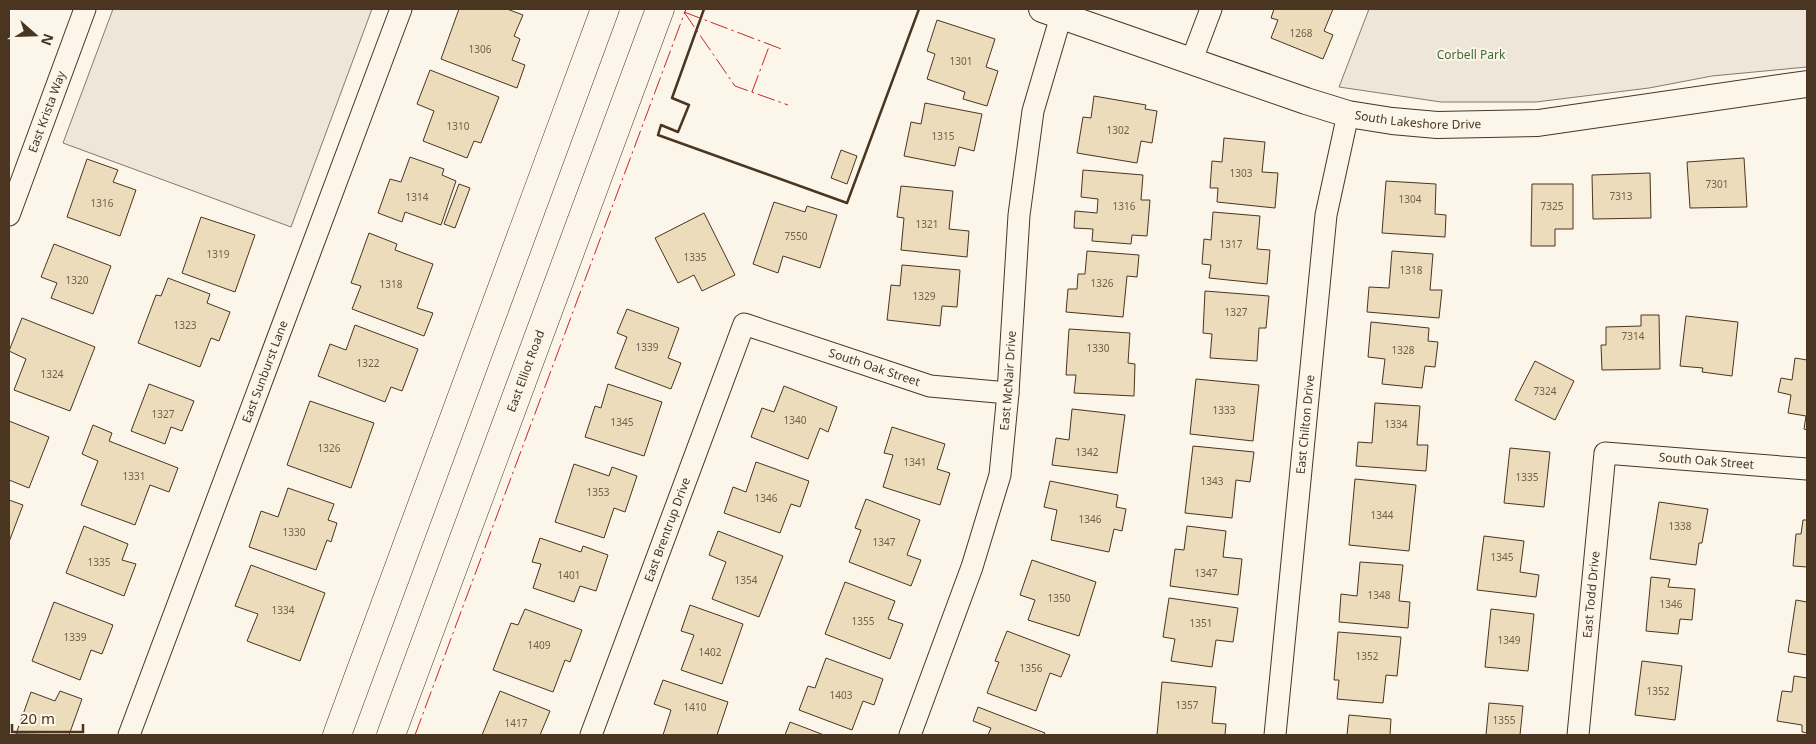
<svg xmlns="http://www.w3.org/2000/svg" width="1816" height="744" viewBox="0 0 1816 744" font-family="'Noto Sans',sans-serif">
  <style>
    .green { fill: #ede6d9; stroke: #887966 }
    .building { fill: #ecdcbc; stroke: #4a3520 }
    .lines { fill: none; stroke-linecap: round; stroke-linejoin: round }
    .minor-casing { stroke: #4a3520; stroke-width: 23 }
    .tertiary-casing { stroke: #4a3520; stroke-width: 28 }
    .secondary-casing { stroke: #4a3520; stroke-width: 29 }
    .minor { stroke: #fbf6e9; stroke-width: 21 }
    .tertiary { stroke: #fbf6e9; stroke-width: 26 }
    .secondary { stroke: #fbf6e9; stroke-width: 28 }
    .wall { stroke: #4a3520; stroke-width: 2.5 }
    .power { stroke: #c62828; stroke-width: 1; stroke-dasharray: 18 4 2.5 4; stroke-linecap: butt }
    .labels { text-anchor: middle; stroke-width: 4; stroke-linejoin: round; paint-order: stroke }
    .number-label { font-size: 10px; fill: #725f47 }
    .park-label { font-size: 12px; fill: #436837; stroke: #fbf6e9 }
    .street-label { font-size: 12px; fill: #4a3520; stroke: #fbf6e9 }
  </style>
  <rect width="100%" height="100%" fill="#fbf6e9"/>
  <path class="green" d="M113,9H372L291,227L63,143Z
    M1369,9H1807V67L1712,76L1649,88L1536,102H1441L1339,87Z"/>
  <path class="building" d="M459,9H507L523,15L514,36L520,39L512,60L525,65L517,88L441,59Z
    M1274,9H1333L1324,31L1333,35L1323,59L1271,38L1278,20L1271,18Z
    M937,20L995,39L986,67L998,71L987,106L963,99L965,92L927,79L935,54L927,51Z
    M430,70L499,97L481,143L474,141L467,158L423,141L434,111L417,104Z
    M1094,96L1146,105L1145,109L1157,111L1152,143L1141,141L1137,163L1077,153L1083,117L1091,118Z
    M925,103L982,114L974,151L959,147L955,166L904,156L911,122L921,124Z
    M1224,138L1265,142L1262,172L1278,173L1275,208L1217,202L1218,188H1210L1212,161L1222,162Z
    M841,150L857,156L847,184L831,178Z
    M410,157L444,169L442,175L456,181L441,225L405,212L402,222L378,213L390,179L401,182Z
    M1744,158L1747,207L1690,208L1687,162Z
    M87,159L118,170L113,182L136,190L120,236L67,217Z
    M1083,170L1143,175L1141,200H1150L1147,236L1132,235L1131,244L1092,241L1093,229L1074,228L1075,211L1097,213L1098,199L1081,197Z
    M1650,173L1651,218L1593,219L1592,175Z
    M1386,181L1436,184L1435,214L1446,215L1445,237L1382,233Z
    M459,184L470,188L455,228L444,224Z
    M1532,184H1573V229H1555V246H1531Z
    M901,186L953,191L949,229L969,231L967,257L901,250L904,218L897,217Z
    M774,202L805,212L807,206L837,215L820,268L783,256L778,273L753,264Z
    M1213,212L1260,216L1257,249L1270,250L1267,284L1209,278L1211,265L1202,264L1204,239L1211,240Z
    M704,213L735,275L702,291L694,275L678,283L655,238Z
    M201,217L255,235L235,292L182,273Z
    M369,233L397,244L395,250L433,264L417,308L433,313L424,336L352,309L361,286L351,283Z
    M54,244L111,266L93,314L51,298L57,283L41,277Z
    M1087,251L1139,255L1137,277L1127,276L1123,317L1066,312L1068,289H1077L1078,274H1085Z
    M1392,251L1433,254L1430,290H1442L1439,318L1367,312L1369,287L1389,288Z
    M902,265L960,270L957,307L942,306L940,326L887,320L891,285L900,286Z
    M168,278L210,294L207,303L230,312L219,341L211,338L200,367L138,343L156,295L161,296Z
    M1205,291L1269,296L1266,328H1259L1257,361L1210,358L1212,334L1203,333Z
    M627,309L679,328L668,358L681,363L671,389L615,368L627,337L617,333Z
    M1641,315H1659L1660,369L1602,370L1601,345H1606V327L1641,326Z
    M1686,316L1738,322L1732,376L1702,372L1703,368L1680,366Z
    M22,318L95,347L70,411L14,390L26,359L9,351Z
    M1371,322L1429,328L1428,341L1438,342L1435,367L1425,366L1422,388L1382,384L1385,359L1368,357Z
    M355,325L418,349L402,391L391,387L385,402L318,376L330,344L346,350Z
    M1069,329L1130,333L1128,363L1135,364L1134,396L1074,393L1076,375H1066Z
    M1795,358L1807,360V430L1804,429L1806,416L1788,413L1791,395L1778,392L1781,378L1792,380Z
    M1535,361L1574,381L1555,420L1515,400Z
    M1196,379L1259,385L1253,441L1190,434Z
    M149,384L194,401L182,431L171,427L165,444L131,431Z
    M608,384L662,402L644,456L585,437L595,406L601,408Z
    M784,386L837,407L828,432L820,428L808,459L751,437L762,408L774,412Z
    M310,401L374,423L351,488L287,465Z
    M1375,403L1420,406L1417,445H1428L1426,471L1356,466L1358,442L1372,443Z
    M1072,409L1125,415L1117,473L1052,465L1056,438L1069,440Z
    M9,421L49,437L29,488L9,480Z
    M93,425L112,433L109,441L178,468L169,492L150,485L135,525L81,505L98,461L82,454Z
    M892,427L945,444L937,469L950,473L940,505L883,487L893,455L884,453Z
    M1193,446L1254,452L1250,482L1236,480L1232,518L1185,513Z
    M1510,448L1550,452L1544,507L1504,503Z
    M756,462L809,481L800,507L791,504L780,533L724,513L733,487L746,492Z
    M574,464L609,476L612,467L637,476L625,512L614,508L604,538L555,522Z
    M1355,479L1416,485L1409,551L1349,545Z
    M1050,481L1118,495L1116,507L1126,509L1122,531L1114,529L1109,552L1051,540L1057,510L1044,507Z
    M288,488L334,504L328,520L337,523L331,542L327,540L316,570L249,547L261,511L278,517Z
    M866,499L920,520L907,555L921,560L911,586L849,562L861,530L855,528Z
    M9,500L23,505L9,542Z
    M1659,502L1708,509L1702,543H1699L1696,565L1650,559Z
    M1803,520H1807V567L1793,566L1796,534H1801Z
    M84,526L128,544L122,560L136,564L124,596L66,573Z
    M1187,526L1226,531L1223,557L1242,559L1238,595L1170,586L1175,549L1184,550Z
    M718,531L783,556L759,617L712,599L726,562L709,555Z
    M1484,536L1524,541L1520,572L1539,575L1536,597L1477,590Z
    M540,538L581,552L583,546L608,555L596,591L580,586L574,602L533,588L541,564L532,562Z
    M1032,560L1096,582L1079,636L1028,620L1035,600L1020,595Z
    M1360,562L1403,565L1399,601L1410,602L1408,628L1339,622L1341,594L1357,596Z
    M251,565L325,593L300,661L247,641L258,614L235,606Z
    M1651,577L1670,579L1668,587L1695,589L1692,620L1680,619L1678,634L1646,631Z
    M845,582L895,601L888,619L903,624L890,659L825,634Z
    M1169,598L1238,608L1233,642L1216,640L1212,667L1171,661L1175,639L1163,637Z
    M1796,600L1807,602V655L1788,652Z
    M54,602L113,625L102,654L91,650L80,680L32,661Z
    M690,605L743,624L722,684L681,670L694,635L681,631Z
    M525,609L582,630L570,662L565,660L553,692L493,670L511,623L518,625Z
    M1491,609L1534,614L1528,671L1485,667Z
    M1007,631L1070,655L1061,677L1050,673L1036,711L987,693L999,662L995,661Z
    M1338,632L1401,637L1397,676L1386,675L1383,703L1337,699L1339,680H1334Z
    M826,658L883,679L874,705L863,701L852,730L799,710L808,686L815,688Z
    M1642,661L1682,666L1675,720L1635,715Z
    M1794,676L1807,678V733L1802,732V725L1777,721L1782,691L1792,692Z
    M663,680L728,702L717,735H663L671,710L654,704Z
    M1162,682L1216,687L1212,723L1226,724L1225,735H1157Z
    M60,691L82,699L69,735L16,734L31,692L55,701Z
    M500,691L550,711L540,735H482Z
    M1489,703L1523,706L1520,735H1486Z
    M978,707L1045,733L1044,735H988L991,728L973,721Z
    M1349,715L1391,719L1390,735H1347Z
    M790,722L824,735H785Z"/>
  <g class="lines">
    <g class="minor-casing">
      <g id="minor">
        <path d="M1191,62L1211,9"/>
        <path id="s1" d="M9,215L85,9"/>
        <path id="s2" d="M129,735L401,9"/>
        <path id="s3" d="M591,735L744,324L930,386L1008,393"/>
        <path id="s4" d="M910,735L972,567L1000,475L1008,393L1019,215L1033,111L1061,16"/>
        <path id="s5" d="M1275,735L1326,215L1348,114"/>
        <path id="s6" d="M1578,735L1605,453L1807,469"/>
      </g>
    </g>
    <g class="tertiary-casing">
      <g id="tertiary">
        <path id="s7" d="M1042,9L1306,101L1348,114L1392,121L1437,125L1538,123L1807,84"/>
      </g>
    </g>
    <g class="secondary-casing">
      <g id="secondary">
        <path d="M337,735L605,9"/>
        <path id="s8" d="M391,735L660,9"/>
      </g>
    </g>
    <use href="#minor" class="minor"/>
    <use href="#tertiary" class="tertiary"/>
    <use href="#secondary" class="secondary"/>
    <path class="wall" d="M704,9L672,98L689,105L678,132L661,125L658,135L847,203L919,9"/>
    <path class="power" d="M684,12L735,86L788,105
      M684,12L784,50
      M752,92L770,44
      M415,735L686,9"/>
  </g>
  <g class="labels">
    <g class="number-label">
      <text x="1301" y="37">1268</text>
      <text x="480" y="53">1306</text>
      <text x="961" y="65">1301</text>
      <text x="458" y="130">1310</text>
      <text x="1118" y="134">1302</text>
      <text x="943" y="140">1315</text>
      <text x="1241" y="177">1303</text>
      <text x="1717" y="188">7301</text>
      <text x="1621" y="200">7313</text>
      <text x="417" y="201">1314</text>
      <text x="1410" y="203">1304</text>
      <text x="102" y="207">1316</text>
      <text x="1124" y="210">1316</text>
      <text x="1552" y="210">7325</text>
      <text x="927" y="228">1321</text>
      <text x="796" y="240">7550</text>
      <text x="1231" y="248">1317</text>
      <text x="218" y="258">1319</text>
      <text x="695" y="261">1335</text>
      <text x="1411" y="274">1318</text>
      <text x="77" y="284">1320</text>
      <text x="1102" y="287">1326</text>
      <text x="391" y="288">1318</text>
      <text x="924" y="300">1329</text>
      <text x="1236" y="316">1327</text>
      <text x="185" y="329">1323</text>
      <text x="1633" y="340">7314</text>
      <text x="647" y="351">1339</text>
      <text x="1098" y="352">1330</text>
      <text x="1403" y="354">1328</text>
      <text x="368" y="367">1322</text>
      <text x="52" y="378">1324</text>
      <text x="1545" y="395">7324</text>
      <text x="1224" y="414">1333</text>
      <text x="163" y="418">1327</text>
      <text x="795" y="424">1340</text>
      <text x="622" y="426">1345</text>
      <text x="1396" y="428">1334</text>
      <text x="329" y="452">1326</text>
      <text x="1087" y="456">1342</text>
      <text x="915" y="466">1341</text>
      <text x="134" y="480">1331</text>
      <text x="1527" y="481">1335</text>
      <text x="1212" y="485">1343</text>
      <text x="598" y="496">1353</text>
      <text x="766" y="502">1346</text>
      <text x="1382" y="519">1344</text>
      <text x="1090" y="523">1346</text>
      <text x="1680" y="530">1338</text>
      <text x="294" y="536">1330</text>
      <text x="884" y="546">1347</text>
      <text x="1502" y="561">1345</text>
      <text x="99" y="566">1335</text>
      <text x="1206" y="577">1347</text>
      <text x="569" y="579">1401</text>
      <text x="746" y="584">1354</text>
      <text x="1379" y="599">1348</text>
      <text x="1059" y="602">1350</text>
      <text x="1671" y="608">1346</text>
      <text x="283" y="614">1334</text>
      <text x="863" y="625">1355</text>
      <text x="1201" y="627">1351</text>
      <text x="75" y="641">1339</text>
      <text x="1509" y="644">1349</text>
      <text x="539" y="649">1409</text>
      <text x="710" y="656">1402</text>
      <text x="1367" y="660">1352</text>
      <text x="1031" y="672">1356</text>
      <text x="1658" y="695">1352</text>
      <text x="841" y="699">1403</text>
      <text x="1187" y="709">1357</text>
      <text x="695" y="711">1410</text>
      <text x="1504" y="724">1355</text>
      <text x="516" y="727">1417</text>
    </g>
    <g class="park-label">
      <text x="1471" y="59">Corbell Park</text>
    </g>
    <g class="street-label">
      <text dy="4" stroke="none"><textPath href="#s1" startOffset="110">East Krista Way</textPath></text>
      <text dy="4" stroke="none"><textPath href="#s7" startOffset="394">South Lakeshore Drive</textPath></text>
      <text dy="4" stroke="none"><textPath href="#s3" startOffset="576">South Oak Street</textPath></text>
      <text dy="4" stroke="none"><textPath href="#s2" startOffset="388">East Sunburst Lane</textPath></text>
      <text dy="4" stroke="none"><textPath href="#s8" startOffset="388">East Elliot Road</textPath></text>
      <text dy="4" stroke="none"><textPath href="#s4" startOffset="370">East McNair Drive</textPath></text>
      <text dy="4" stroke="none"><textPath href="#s5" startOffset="312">East Chilton Drive</textPath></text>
      <text dy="4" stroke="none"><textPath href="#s6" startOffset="385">South Oak Street</textPath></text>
      <text dy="4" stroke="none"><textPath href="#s3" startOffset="219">East Brentrup Drive</textPath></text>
      <text dy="4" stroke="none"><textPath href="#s6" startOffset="141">East Todd Drive</textPath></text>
    </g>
  </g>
  <rect width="1816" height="744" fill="none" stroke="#4a3520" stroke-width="20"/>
  <g transform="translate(35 35) rotate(110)" stroke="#fbf6e9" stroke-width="4" paint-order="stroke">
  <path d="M0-4L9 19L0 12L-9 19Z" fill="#4a3520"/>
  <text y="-8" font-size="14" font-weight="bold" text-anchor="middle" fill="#4a3520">N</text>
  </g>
  <path d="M12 724v8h71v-8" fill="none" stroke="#4a3520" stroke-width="2.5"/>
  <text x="20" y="724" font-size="15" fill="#4a3520" stroke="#fbf6e9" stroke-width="4" paint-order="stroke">20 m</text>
</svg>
